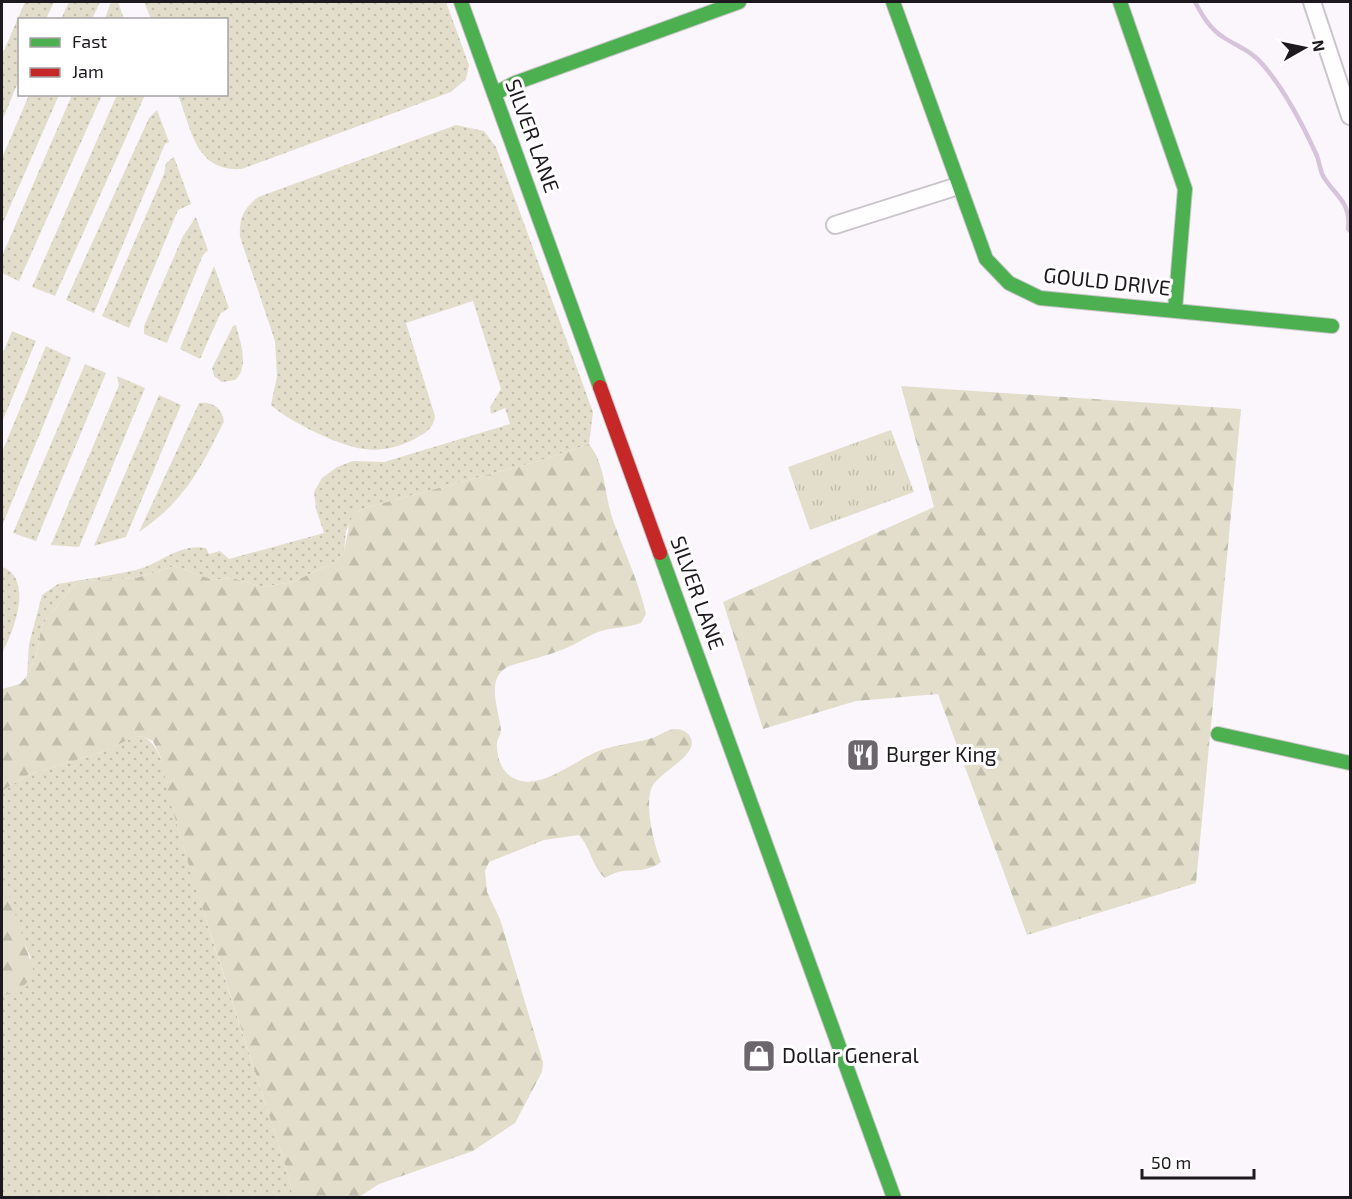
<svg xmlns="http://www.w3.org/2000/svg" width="1352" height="1199" viewBox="0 0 1352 1199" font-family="'Exo 2',sans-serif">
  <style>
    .grass { fill: url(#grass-dots) }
    .forest { fill: url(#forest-firs) }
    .park { fill: url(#park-tufts) }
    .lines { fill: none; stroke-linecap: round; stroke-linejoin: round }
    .stream { stroke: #d8c3dc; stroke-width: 4.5 }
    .street-casing { stroke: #cac5ca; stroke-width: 20 }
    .fast-casing { stroke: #cac5ca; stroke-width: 16 }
    .jam-casing { stroke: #cac5ca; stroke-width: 16 }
    .street { stroke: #fefeff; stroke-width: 16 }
    .fast { stroke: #4caf50; stroke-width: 14 }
    .jam { stroke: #c62828; stroke-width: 14 }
    .labels { text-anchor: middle; stroke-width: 6; stroke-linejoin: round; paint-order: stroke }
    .street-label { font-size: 21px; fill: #1e191f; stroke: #fff }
    .poi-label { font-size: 21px; fill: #1e191f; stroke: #fff; text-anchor: start }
  </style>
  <defs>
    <pattern id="grass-dots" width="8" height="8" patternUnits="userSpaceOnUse" patternTransform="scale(1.5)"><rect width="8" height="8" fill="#e3decb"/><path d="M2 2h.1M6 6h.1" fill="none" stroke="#c2beae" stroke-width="1.8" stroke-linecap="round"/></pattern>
    <pattern id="forest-firs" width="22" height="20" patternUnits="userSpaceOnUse" patternTransform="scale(1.5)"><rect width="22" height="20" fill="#e3decb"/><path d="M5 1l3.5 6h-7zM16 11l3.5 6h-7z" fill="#c2beae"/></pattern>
    <pattern id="park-tufts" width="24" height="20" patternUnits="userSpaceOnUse" patternTransform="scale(1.5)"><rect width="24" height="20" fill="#e3decb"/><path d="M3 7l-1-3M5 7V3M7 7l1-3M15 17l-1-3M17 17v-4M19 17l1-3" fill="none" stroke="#c2beae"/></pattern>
  </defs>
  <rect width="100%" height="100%" fill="#fbf5fc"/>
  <path class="grass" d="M25,2H54L46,19L20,20L19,80L2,121V55Z
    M69,2H100L92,19H61Z
    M118,2L124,19H105L110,4Z
    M144,2H446L469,65L466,79L451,92L242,169C195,172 192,130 178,95L226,94V20L151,19Z
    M29,95H59L2,225V158Z
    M72,95H102L19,281L2,273V256Z
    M117,95H145L55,296L32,287Z
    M157,110L169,142L165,144L94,313L66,300L149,118Z
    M456,125L484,131L496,147L593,412L589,444L539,461L365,508L356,512L346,531L344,552L337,561L293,582L262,587L233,578L213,580L175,566L136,578L85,581L75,584L42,625L36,656L27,676L29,644L42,595L58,584C84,579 110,576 136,570C160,564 179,543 206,548L209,554L220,551L229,559L324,533L316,509L314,492L322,478L337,467L353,461L384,462L510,424L505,408L491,414L490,407L501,389L473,301L406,323L435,416C434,427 427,432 418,437C404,446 381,452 364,449C339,446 290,422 271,405L277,376L275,341L240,237C239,218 243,209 258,197Z
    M174,157L191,204L178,210L129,328L102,316L164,174L166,163Z
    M196,217L208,250L203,255L167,343L144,334V326L183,236Z
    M214,266L229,308L220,314L200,359L180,349Z
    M236,325C240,342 250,367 235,380L222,382L214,376L212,368L233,326Z
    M12,331L36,341L2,422V355Z
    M46,346L71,358L2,526V452Z
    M85,364L106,373L36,541L13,533Z
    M117,376L145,388L79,547L51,545L119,385Z
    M159,395L181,405L126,537L94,546Z
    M199,403C212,401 222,408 224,421C202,467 183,503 139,532Z
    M2,567C35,579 13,632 2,653Z
    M143,736C167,749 168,793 175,818C210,937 250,1055 288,1174L293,1197H2V997L31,958L18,928L2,873V791L28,775L105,751L134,737Z"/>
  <path class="forest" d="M901,386L1241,409L1196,883L1027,935L938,694L856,701L763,729L723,602L934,507Z
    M589,444C607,467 604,497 614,523C625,554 639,582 646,614L641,623C628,628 614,627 601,631C588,635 577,644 564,649C547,656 529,660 512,665C483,675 499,709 501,730C501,734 498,738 497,742C496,759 503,777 521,781C545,787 579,758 601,750C616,745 633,743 649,739C657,737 663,732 670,730C676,728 682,729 687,733C707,752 659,771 652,787C644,803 654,845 661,862C641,877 626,864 605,878C592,867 591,848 579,835L544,840L489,862L485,871L487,892L500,919L543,1062L542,1072L515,1123L473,1151L379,1184L359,1197H293L288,1174L193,879L169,798L161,758L153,741L143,736L134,737L105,751L28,775L2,791V689L20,684L27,676L36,656L42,625L75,584L84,581L136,578L175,566L213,580L233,578L262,587L293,582L337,561L344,552L350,521L356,512L365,508L539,461Z
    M2,873L33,969C29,989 17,988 2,997Z"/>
  <path class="park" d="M891,430L914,492L810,530L788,467Z"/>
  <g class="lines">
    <path class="stream" d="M1195,2C1202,15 1210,29 1223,37C1238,47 1252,51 1264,66C1286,92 1303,125 1317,156C1319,162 1320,168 1322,174C1333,195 1352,201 1348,229L1350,231"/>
    <g class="street-casing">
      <path id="street" d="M1312,2L1350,116
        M835,225L958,186"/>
    </g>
    <g class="fast-casing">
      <path id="fast" d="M461,2L600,387
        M893,2L986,259L1009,283L1040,298L1332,326
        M1120,2L1185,189L1175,310
        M494,94L515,83L739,2
        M660,553L894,1198
        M1218,734L1350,763"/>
    </g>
    <g class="jam-casing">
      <path id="jam" d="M600,387L660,553"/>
    </g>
    <use href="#street" class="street"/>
    <use href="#fast" class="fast"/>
    <use href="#jam" class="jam"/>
  </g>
  <defs>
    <g id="restaurant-square" transform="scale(1.725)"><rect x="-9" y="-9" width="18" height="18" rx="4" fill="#6b666c" stroke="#fff"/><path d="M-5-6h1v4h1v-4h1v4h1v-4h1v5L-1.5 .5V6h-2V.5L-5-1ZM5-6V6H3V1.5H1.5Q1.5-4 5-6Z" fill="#fff"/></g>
    <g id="shop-square" transform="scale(1.725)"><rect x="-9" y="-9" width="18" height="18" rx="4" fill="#6b666c" stroke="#fff"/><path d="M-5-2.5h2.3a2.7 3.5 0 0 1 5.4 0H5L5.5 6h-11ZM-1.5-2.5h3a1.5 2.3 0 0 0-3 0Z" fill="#fff"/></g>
  </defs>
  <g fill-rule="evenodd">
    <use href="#restaurant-square" x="863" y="755"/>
    <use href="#shop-square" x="759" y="1056"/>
  </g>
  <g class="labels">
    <g class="street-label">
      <text transform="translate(532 136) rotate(70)" y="7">SILVER LANE</text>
      <text transform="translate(1107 282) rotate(6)" y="7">GOULD DRIVE</text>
      <text transform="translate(697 593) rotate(70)" y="7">SILVER LANE</text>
    </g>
    <g class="poi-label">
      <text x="886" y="762">Burger King</text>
      <text x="782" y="1063">Dollar General</text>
    </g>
  </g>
  <rect width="1352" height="1199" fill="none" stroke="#1e191f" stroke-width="6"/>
  <rect x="18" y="18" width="210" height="78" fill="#ffffff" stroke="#a5a3a5" stroke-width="1.5"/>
  <rect x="30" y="38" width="30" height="9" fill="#4caf50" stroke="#a5a3a5" stroke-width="1.5"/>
  <text x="72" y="48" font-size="18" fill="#1e191f">Fast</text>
  <rect x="30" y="68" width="30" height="9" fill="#c62828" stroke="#a5a3a5" stroke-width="1.5"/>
  <text x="72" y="78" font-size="18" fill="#1e191f">Jam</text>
  <g transform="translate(1304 48) rotate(81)" stroke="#ffffff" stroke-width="4.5" paint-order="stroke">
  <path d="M0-4.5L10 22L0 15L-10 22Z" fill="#1e191f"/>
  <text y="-9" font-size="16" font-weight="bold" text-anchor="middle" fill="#1e191f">N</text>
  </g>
  <path d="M1142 1169v9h112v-9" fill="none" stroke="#1e191f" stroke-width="3"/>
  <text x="1151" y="1169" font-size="18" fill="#1e191f" stroke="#ffffff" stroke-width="4.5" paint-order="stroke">50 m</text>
</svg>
